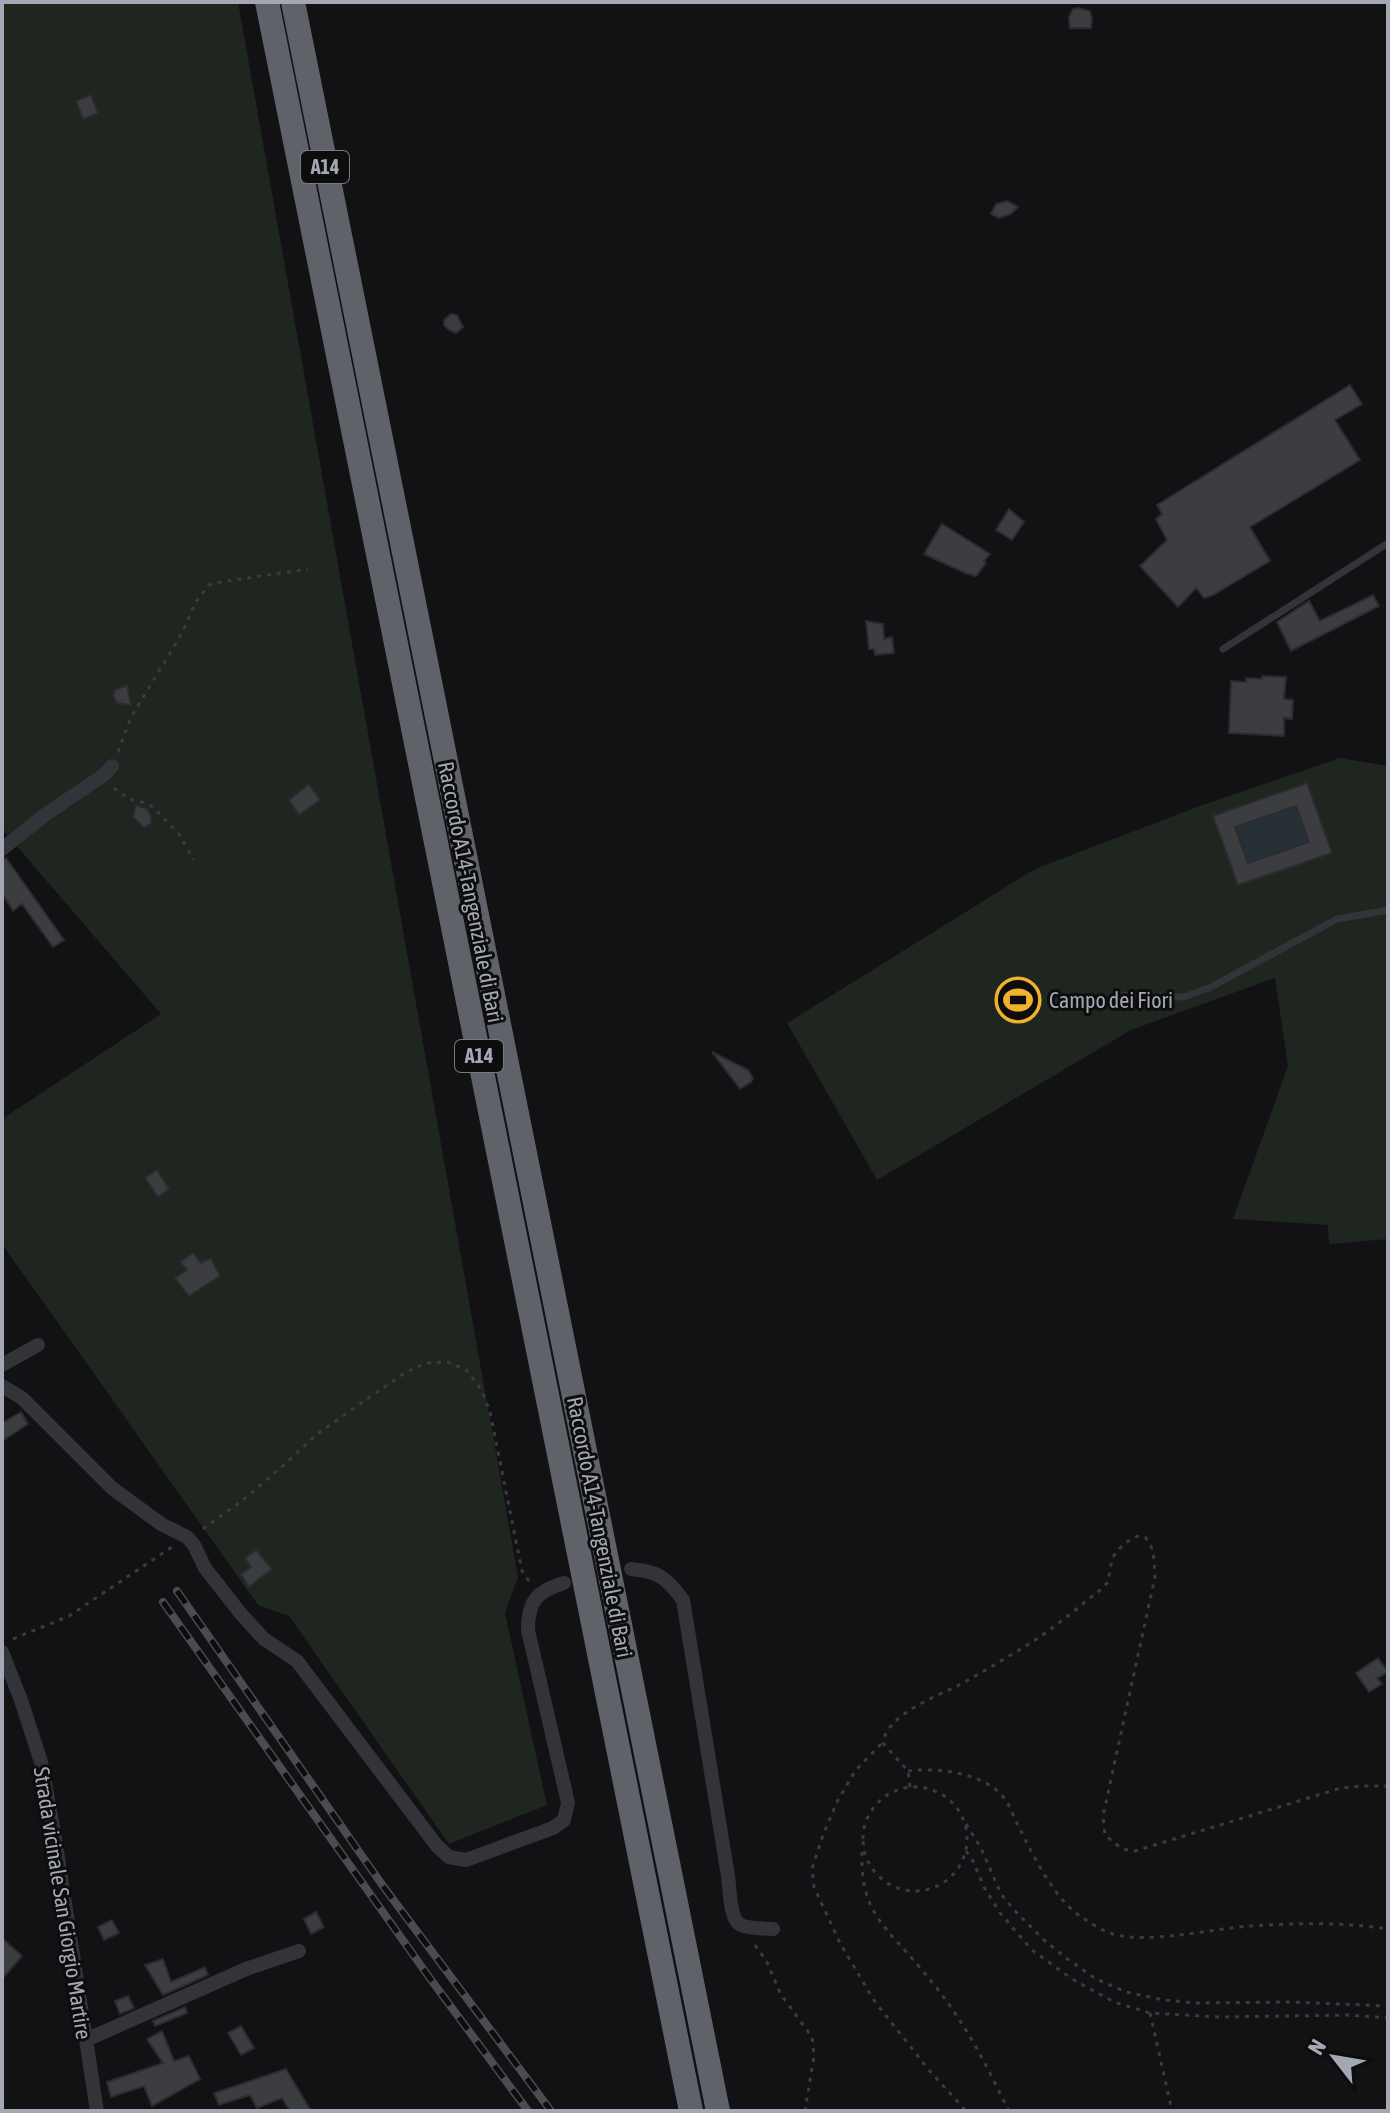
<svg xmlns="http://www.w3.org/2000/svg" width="1390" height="2113" viewBox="0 0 1390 2113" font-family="'Asap Condensed',sans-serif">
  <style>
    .green { fill: #1e261f }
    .water { fill: #283037 }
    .building { fill: #3c3d41; stroke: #2c2c30; stroke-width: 2; fill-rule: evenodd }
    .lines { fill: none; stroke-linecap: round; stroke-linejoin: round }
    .path { stroke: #393b3f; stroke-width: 3; stroke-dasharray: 4 6; stroke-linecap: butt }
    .lane { stroke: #333439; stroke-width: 7 }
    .street { stroke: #333439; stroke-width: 14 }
    .highway { stroke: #5f6269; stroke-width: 24 }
    .rail-casing { stroke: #4a4c51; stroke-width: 8 }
    .rail { stroke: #0d0d0e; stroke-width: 5; stroke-dasharray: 15; stroke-linecap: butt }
    .labels { text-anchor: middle; stroke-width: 6; stroke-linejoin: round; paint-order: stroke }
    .shield { fill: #0d0d0e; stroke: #767a82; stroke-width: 2 }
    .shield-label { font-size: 20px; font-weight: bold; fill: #a3a8b4 }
    .street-label { font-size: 22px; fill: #a3a8b4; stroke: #0d0d0e }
    .poi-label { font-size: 22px; fill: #a3a8b4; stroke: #0d0d0e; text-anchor: start }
  </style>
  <rect width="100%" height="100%" fill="#121214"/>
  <path class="green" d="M2,2H238L518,1577L505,1613L547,1805L449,1844L289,1616L258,1605L2,1244V1119L161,1014L2,829Z
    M1340,758L1388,766V1239L1329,1244L1328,1225L1233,1219L1288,1066L1275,978L1131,1030L877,1180L787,1023L1035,869L1197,807Z"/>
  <path class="water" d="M1296,806L1309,842L1248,863L1235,827Z"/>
  <path class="building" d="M1078,8L1090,11L1092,18L1091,28H1070L1069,17L1073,9Z
    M91,95L98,113L83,119L76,101Z
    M1007,201L1018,207L1011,214L999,218L991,214L996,204Z
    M451,314L457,315L463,327L456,333L449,330L444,325V320Z
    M1350,385L1362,404L1335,420L1360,460L1250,527L1270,561L1213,595L1204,598L1196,588L1178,607L1140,566L1167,540L1156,519L1162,514L1157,505Z
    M1009,509L1024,522L1012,540L996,530Z
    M942,524L990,554L984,561L986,563L976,576L965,573L924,554Z
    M1373,595L1379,606L1291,651L1277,622L1309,601L1320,621Z
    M866,621L883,624L884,639L892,637L894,653L875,655L874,649H869Z
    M1262,676L1286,677L1284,699L1293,700L1292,719L1284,718V736L1229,733L1231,681L1246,682V678L1262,679Z
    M127,685L131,705L117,703L113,696L115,690Z
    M1307,783L1332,853L1238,885L1213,816ZM1296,806L1309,842L1248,863L1235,827Z
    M309,784L320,800L299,815L289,800Z
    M136,805L147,809L151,816V823L144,828L133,817Z
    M6,858L64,940L53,947L22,904L13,911L2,893V859Z
    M712,1052L748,1070L753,1078L751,1082L740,1089Z
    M157,1170L169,1189L158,1197L145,1178Z
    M193,1253L201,1263L211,1258L220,1276L189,1296L175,1278L187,1270L180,1262Z
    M21,1412L28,1424L2,1441V1423Z
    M256,1550L272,1569L249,1587L241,1574L251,1567L245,1558Z
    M1378,1658L1388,1672L1377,1678L1382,1684L1369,1692L1356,1673Z
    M316,1912L324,1927L311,1934L304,1919Z
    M112,1920L119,1933L104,1940L98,1927Z
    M2,1938L22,1956L2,1979Z
    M163,1959L171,1982L205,1967L208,1975L163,1995L145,1965Z
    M128,1996L134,2008L120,2014L115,2001Z
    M185,2007L187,2013L155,2026L153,2021Z
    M241,2026L254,2048L241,2055L228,2033Z
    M162,2031L174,2061L189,2056L200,2079L152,2106L144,2086L111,2097L107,2082L163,2063L147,2039Z
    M286,2069L311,2111H290L282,2098L257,2108L250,2095L219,2105L214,2093Z"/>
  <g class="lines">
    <path class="path" d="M118,752L131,717L181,635L195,603L209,585L221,582L308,569
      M114,788L129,799L146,803L153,807L179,834L194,860
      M203,1529L243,1500L285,1464L317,1434L403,1374L425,1363L448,1362L466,1370L481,1389L490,1412L522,1571L531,1584
      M13,1639L69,1616L172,1547
      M881,1744L855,1771L837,1802L823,1835L812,1869L814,1887L840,1943L875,2002L929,2070L966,2111
      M908,1771C937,1767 985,1773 1004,1798C1010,1805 1013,1816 1018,1825C1033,1855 1054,1900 1083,1918C1091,1923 1101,1930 1110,1933C1143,1945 1212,1929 1249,1926C1294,1923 1343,1922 1388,1929
      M863 1839a52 52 0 1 1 104 0a52 52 0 1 1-104 0Z
      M910,1787L908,1771L883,1743C886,1715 937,1696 959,1685C983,1672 1006,1658 1029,1644C1053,1629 1076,1609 1099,1591L1108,1582L1112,1559L1117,1551L1125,1543L1138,1536L1146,1538L1151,1546L1154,1559L1155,1577L1103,1816L1105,1835L1122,1849L1135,1851L1341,1788L1362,1786H1388
      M966,1824L981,1848L1001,1894L1016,1912L1044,1940L1066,1958L1096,1979L1126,1992L1164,2000L1196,2003L1289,2002L1388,2006
      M966,1851L973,1861L984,1887L1000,1913L1032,1950L1072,1979L1114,2002L1150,2013L1219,2017L1350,2015L1388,2018
      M862,1852C860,1914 886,1926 921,1969C936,1986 950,2005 962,2024C980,2051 994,2082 1009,2111
      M755,1945L767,1962L780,1993L812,2037L814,2056L805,2111
      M1150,2013L1172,2111"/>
    <path class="lane" d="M1223,649L1388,543
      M1116,995L1184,997L1211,987L1337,919L1388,910"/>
    <path class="street" d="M2,849L46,814L104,775L112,766
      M2,1365L38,1345
      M2,1386L22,1398L112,1488L161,1524L187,1537L194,1545L205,1568L241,1614L264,1639L297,1661L437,1846L449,1857L466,1860L553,1828L564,1820L568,1803L528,1630C528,1601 537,1591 564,1583
      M631,1569C658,1571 667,1578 683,1600L728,1876C730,1887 729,1920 741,1925C749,1929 764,1928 773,1929
      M2,1652L21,1700L41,1762L54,1832L97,2111
      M86,2040L246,1969L299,1951"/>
    <path class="highway" d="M267,2L691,2111
      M293,2L718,2111"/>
    <g class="rail-casing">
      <path id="rail" d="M177,1591L383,1886L551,2111
        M163,1602L429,1977L528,2111"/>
    </g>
    <use href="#rail" class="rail"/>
  </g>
  <defs>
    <g id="stadium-ring" transform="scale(2.3)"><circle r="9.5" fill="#0d0d0e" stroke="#f1b02d" stroke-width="1.5"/><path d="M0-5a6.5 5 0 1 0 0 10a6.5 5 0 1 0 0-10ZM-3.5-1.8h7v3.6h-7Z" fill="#f1b02d"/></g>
  </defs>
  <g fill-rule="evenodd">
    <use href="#stadium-ring" x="1018" y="1000"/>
  </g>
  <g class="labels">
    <g class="shield">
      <rect x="301" y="151" width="48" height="32" rx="6"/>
      <rect x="455" y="1040" width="48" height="32" rx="6"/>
    </g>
    <g class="shield-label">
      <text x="325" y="174">A14</text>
      <text x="479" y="1063">A14</text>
    </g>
    <g class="street-label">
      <text transform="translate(471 892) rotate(79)" y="8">Raccordo A14-Tangenziale di Bari</text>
      <text transform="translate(600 1527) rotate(79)" y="8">Raccordo A14-Tangenziale di Bari</text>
      <text transform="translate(63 1903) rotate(81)" y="8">Strada vicinale San Giorgio Martire</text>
    </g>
    <g class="poi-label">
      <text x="1049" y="1008">Campo dei Fiori</text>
    </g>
  </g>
  <rect width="1390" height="2113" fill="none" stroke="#a3a8b4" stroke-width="8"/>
  <g transform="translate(1334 2057) rotate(301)" stroke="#0d0d0e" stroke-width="6" paint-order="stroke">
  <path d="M0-6L14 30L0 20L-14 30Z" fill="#a3a8b4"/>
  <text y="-12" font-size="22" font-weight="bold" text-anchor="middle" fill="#a3a8b4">N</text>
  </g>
</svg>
